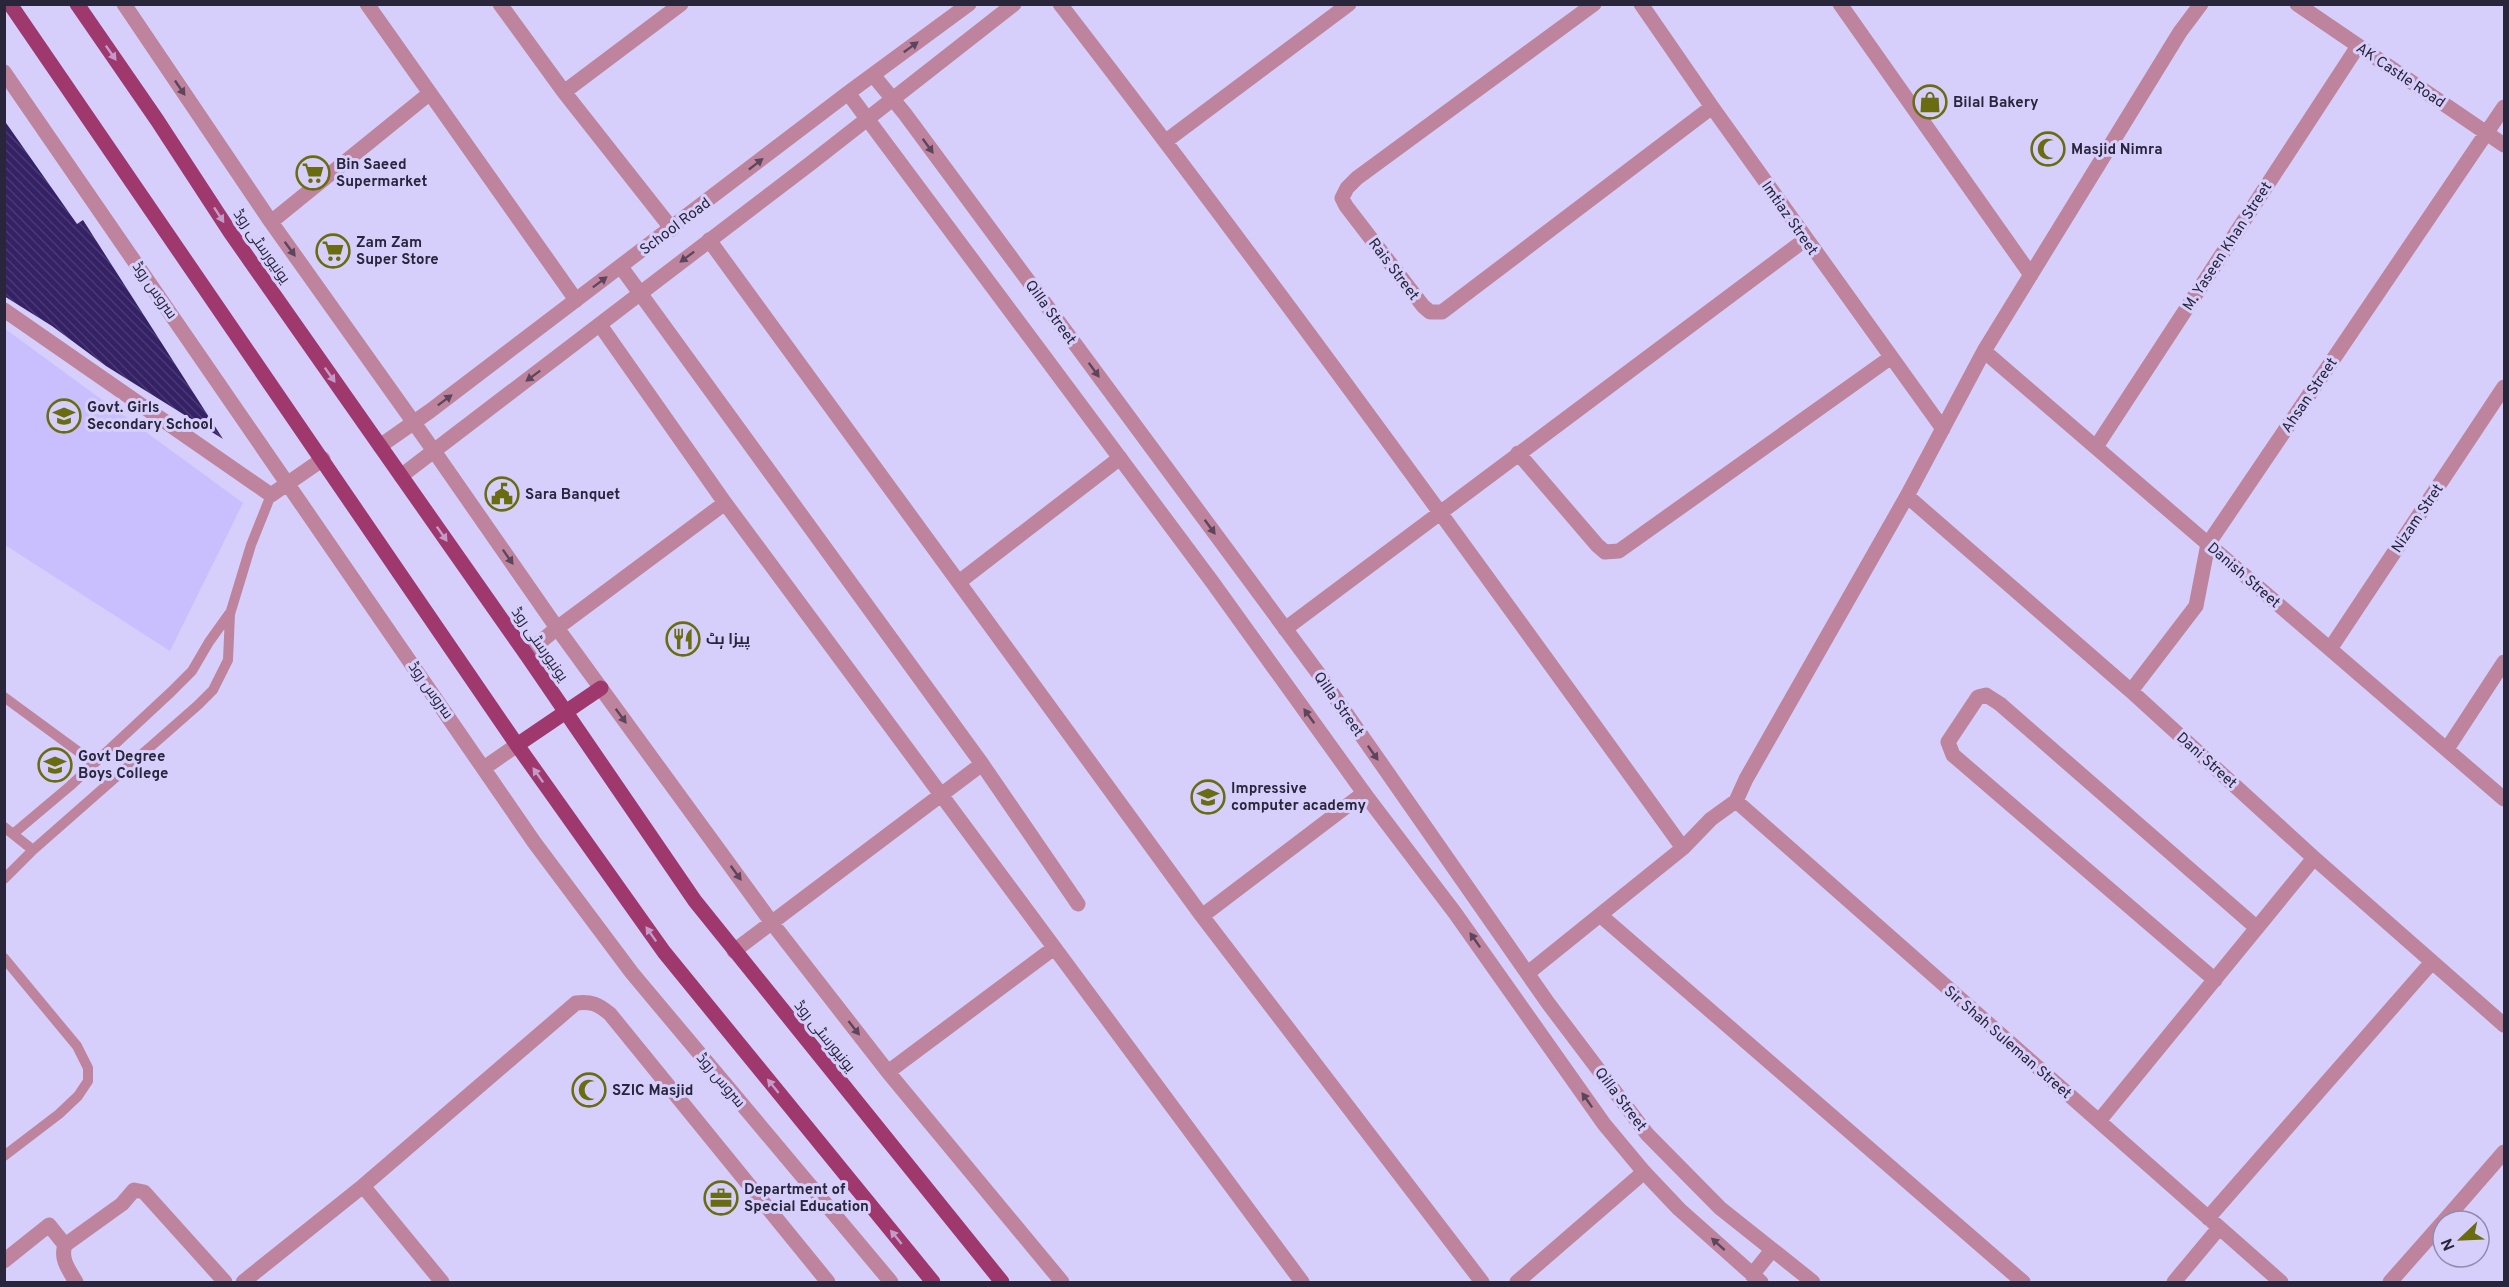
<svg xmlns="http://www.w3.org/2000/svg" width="2509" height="1287" viewBox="0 0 2509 1287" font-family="Overpass,Cairo,sans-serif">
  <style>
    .built { fill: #cabffe }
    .building { fill: url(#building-back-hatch) }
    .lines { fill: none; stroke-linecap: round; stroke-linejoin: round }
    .service { stroke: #be849d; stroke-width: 10 }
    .minor { stroke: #be849d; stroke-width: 15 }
    .tertiary { stroke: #be849d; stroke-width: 15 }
    .primary { stroke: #9f386d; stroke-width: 15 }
    .oneway { fill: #5d465d }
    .oneway2 { fill: #c39aca }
    .labels { text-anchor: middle; stroke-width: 6; stroke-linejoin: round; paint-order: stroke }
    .street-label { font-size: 15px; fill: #29253a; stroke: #d6cffc }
    .poi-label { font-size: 15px; font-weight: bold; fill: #29253a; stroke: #d6cffc; text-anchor: start }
  </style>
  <defs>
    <pattern id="building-back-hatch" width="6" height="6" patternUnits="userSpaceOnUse" patternTransform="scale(1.5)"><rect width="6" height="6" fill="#352165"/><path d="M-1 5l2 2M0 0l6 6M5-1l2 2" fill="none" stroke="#4a3973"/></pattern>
  </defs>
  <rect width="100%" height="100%" fill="#d6cffc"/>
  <path class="built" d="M4,328L243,503L170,651L5,545Z"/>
  <path class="building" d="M4,120L77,224L83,220L223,439L106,366L52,326L4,296Z"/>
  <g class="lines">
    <path class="service" d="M4,697L94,763
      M4,827L33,850
      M13,834L70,786L171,692L192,671L209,642L229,614
      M4,879L33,850L198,705L213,690L228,660L230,614L251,545L271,495
      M4,958L77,1046L88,1068V1081L78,1096L59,1114L4,1156"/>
    <path class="minor" d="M124,4L271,222L434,451L557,628L772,923L888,1072L1062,1282
      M367,4L576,300
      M500,4L564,92L672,229
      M1060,4C1274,281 1478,564 1683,848
      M1594,4L1357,178L1347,188L1342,198L1346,206L1423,306L1430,312H1442L1712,107
      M1641,4L1712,107L1943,429
      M1840,4L2031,275
      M2297,4L2504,145
      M4,72L534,842L632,973L891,1282
      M564,92L681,4
      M1166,141L1349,4
      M271,222L430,93
      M709,240L1202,916L1482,1282
      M621,267L982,764L1078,904
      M4,310L271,495L323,459
      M600,325L725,503L1302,1282
      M1984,351L2504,799
      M2096,447L2358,46
      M1518,453L1597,545L1605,552L1619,551L1890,358
      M1907,496L2131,691L2314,858L2504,1025
      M959,582L1120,458
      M1285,629L1806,239
      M2330,649L2504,387
      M526,654L557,628L725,503
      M2131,691L2196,606L2208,544L2504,107
      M2447,749L2504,662
      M484,768L517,745
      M1736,801L2281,1282
      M1600,915L2023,1282
      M1202,916L1364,793
      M734,951L982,764
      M1528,973L1683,848L1711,819L1736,801L1746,779L1907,496L1984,351L2180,32L2201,4
      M2215,980L1953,755L1948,742L1978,697L1986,695L2000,704L2257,928
      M888,1072L1054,948
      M2099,1121L2314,858
      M363,1186L442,1282
      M2208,1218L2432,962
      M2444,1221L2504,1152
      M65,1245C60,1259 69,1270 76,1282
      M4,1261L49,1225L65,1245L122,1204L134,1190L144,1192L225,1282
      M243,1282L363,1186L576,1003C591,1001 598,1004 610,1014L828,1282
      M1517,1282L1644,1172
      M2174,1282L2219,1228
      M2390,1282L2443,1222"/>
    <path class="tertiary" d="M873,75L905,114L1318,673L1548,1003L1647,1134L1720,1208L1813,1282
      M848,93L1213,583L1364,793L1455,913L1604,1124L1644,1172L1679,1209L1761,1282
      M380,446L430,411L848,93L969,4
      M401,476L811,163L1014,4
      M1752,1275L1772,1250"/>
    <path class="primary" d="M10,4L517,745L664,952L933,1282
      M77,4L157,120L230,232L526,654L695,901L1002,1282
      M517,745L601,688"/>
  </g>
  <defs><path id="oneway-solid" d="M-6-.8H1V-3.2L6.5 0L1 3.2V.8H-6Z" transform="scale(1.5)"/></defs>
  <g class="oneway">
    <use href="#oneway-solid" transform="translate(911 47) rotate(-36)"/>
    <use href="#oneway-solid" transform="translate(180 88) rotate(56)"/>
    <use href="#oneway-solid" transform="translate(928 146) rotate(54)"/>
    <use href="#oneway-solid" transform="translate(756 164) rotate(-38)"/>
    <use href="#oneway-solid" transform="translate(290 249) rotate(54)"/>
    <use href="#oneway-solid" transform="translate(687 257) rotate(143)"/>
    <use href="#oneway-solid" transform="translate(600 282) rotate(-37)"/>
    <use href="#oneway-solid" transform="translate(1094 370) rotate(54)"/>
    <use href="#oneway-solid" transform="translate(533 376) rotate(143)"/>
    <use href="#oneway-solid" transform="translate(445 400) rotate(-37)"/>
    <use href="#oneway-solid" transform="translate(1210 527) rotate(54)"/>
    <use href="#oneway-solid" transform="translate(508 557) rotate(55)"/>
    <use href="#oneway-solid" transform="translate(621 716) rotate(54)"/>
    <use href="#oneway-solid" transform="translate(1309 716) rotate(-126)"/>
    <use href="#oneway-solid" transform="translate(1373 753) rotate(55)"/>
    <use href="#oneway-solid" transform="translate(736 873) rotate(54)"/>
    <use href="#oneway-solid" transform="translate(1475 940) rotate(-125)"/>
    <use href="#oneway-solid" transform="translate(854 1028) rotate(52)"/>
    <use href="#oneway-solid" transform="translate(1587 1100) rotate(-125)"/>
    <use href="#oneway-solid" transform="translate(1718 1244) rotate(-138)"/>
  </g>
  <g class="oneway2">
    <use href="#oneway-solid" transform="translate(111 53) rotate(55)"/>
    <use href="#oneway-solid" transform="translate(219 215) rotate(57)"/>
    <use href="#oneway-solid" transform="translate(330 375) rotate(55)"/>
    <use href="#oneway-solid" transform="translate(442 534) rotate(55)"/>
    <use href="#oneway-solid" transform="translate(538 775) rotate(-125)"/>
    <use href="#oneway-solid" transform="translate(651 934) rotate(-125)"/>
    <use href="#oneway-solid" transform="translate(773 1086) rotate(-129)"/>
    <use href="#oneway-solid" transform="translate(896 1237) rotate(-129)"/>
  </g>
  <defs>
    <g id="shop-ring" transform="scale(1.725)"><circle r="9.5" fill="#d6cffc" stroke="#696c0f" stroke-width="1.5"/><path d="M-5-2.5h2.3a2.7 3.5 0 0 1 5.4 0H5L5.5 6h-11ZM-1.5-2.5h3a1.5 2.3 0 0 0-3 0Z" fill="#696c0f"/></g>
    <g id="mosque-ring" transform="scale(1.725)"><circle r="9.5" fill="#d6cffc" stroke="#696c0f" stroke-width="1.5"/><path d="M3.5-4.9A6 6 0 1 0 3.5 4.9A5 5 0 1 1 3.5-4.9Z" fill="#696c0f"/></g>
    <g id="supermarket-ring" transform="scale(1.725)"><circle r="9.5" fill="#d6cffc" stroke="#696c0f" stroke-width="1.5"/><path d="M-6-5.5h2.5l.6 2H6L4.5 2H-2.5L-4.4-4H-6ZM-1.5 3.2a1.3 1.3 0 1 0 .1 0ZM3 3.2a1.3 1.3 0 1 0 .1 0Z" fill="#696c0f"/></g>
    <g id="school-ring" transform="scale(1.725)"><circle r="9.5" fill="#d6cffc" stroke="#696c0f" stroke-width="1.5"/><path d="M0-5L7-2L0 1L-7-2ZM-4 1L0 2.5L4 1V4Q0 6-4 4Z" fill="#696c0f"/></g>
    <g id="civic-ring" transform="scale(1.725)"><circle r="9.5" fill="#d6cffc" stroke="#696c0f" stroke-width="1.5"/><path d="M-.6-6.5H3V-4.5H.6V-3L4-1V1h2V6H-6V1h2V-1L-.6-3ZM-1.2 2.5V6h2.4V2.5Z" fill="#696c0f"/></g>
    <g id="restaurant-ring" transform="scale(1.725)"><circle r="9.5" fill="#d6cffc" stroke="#696c0f" stroke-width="1.5"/><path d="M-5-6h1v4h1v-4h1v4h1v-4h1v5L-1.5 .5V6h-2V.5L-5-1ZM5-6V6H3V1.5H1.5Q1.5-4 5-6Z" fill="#696c0f"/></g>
    <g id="university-ring" transform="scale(1.725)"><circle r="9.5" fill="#d6cffc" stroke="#696c0f" stroke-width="1.5"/><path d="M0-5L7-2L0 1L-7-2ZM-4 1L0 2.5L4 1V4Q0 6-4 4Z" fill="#696c0f"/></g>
    <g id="office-ring" transform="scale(1.725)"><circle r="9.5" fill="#d6cffc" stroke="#696c0f" stroke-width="1.5"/><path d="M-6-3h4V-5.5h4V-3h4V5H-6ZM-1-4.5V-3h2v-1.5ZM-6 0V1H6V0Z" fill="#696c0f"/></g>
  </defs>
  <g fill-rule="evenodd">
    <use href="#shop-ring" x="1930" y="102"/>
    <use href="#mosque-ring" x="2048" y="149"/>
    <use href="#supermarket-ring" x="313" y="173"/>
    <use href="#supermarket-ring" x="333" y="251"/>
    <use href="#school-ring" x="64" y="416"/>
    <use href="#civic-ring" x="502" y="494"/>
    <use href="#restaurant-ring" x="683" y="639"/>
    <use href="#university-ring" x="55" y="765"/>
    <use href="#school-ring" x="1208" y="797"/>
    <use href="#mosque-ring" x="589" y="1090"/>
    <use href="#office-ring" x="721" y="1198"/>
  </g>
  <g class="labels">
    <g class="street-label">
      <text transform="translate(2401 75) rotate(34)" y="5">AK Castle Road</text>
      <text transform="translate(1790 218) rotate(55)" y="5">Imtiaz Street</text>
      <text transform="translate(675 226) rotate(-37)" y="5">School Road</text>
      <text transform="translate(262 246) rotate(55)" y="5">یونیورسٹی روڈ</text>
      <text transform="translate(2227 246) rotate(-57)" y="5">M. Yaseen Khan Street</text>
      <text transform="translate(1394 269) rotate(53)" y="5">Rais Street</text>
      <text transform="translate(155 290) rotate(55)" y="5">سروس روڈ</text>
      <text transform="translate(1051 312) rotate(54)" y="5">Qilla Street</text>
      <text transform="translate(2309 395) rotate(-56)" y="5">Ahsan Street</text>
      <text transform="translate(2417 518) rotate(-56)" y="5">Nizam Stret</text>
      <text transform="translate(2244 575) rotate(41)" y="5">Danish Street</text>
      <text transform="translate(540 644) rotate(55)" y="5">یونیورسٹی روڈ</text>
      <text transform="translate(431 690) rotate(55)" y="5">سروس روڈ</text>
      <text transform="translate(1339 704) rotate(55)" y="5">Qilla Street</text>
      <text transform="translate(2207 760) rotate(42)" y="5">Dani Street</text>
      <text transform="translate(825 1036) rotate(51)" y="5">یونیورسٹی روڈ</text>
      <text transform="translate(2008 1042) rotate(41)" y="5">Sir Shah Suleman Street</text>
      <text transform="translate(721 1080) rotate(50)" y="5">سروس روڈ</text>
      <text transform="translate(1621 1099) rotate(53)" y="5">Qilla Street</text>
    </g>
    <g class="poi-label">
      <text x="1953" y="107">Bilal Bakery</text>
      <text x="2071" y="154">Masjid Nimra</text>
      <text x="336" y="169">Bin Saeed<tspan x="336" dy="17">Supermarket</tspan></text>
      <text x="356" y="247">Zam Zam<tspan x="356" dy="17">Super Store</tspan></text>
      <text x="87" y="412">Govt. Girls<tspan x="87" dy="17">Secondary School</tspan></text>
      <text x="525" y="499">Sara Banquet</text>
      <text x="706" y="644">پیزا ہٹ</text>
      <text x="78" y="761">Govt Degree<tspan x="78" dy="17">Boys College</tspan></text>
      <text x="1231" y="793">Impressive<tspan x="1231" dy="17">computer academy</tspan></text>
      <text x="612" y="1095">SZIC Masjid</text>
      <text x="744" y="1194">Department of<tspan x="744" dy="17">Special Education</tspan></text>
    </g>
  </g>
  <rect width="2509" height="1287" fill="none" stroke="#29253a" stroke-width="12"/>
  <g transform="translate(2461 1239) rotate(247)"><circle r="28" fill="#d6cffc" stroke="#918bae" stroke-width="1.5"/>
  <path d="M0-4.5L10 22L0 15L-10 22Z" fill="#696c0f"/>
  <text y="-9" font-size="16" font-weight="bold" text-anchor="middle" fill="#29253a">N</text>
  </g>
</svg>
